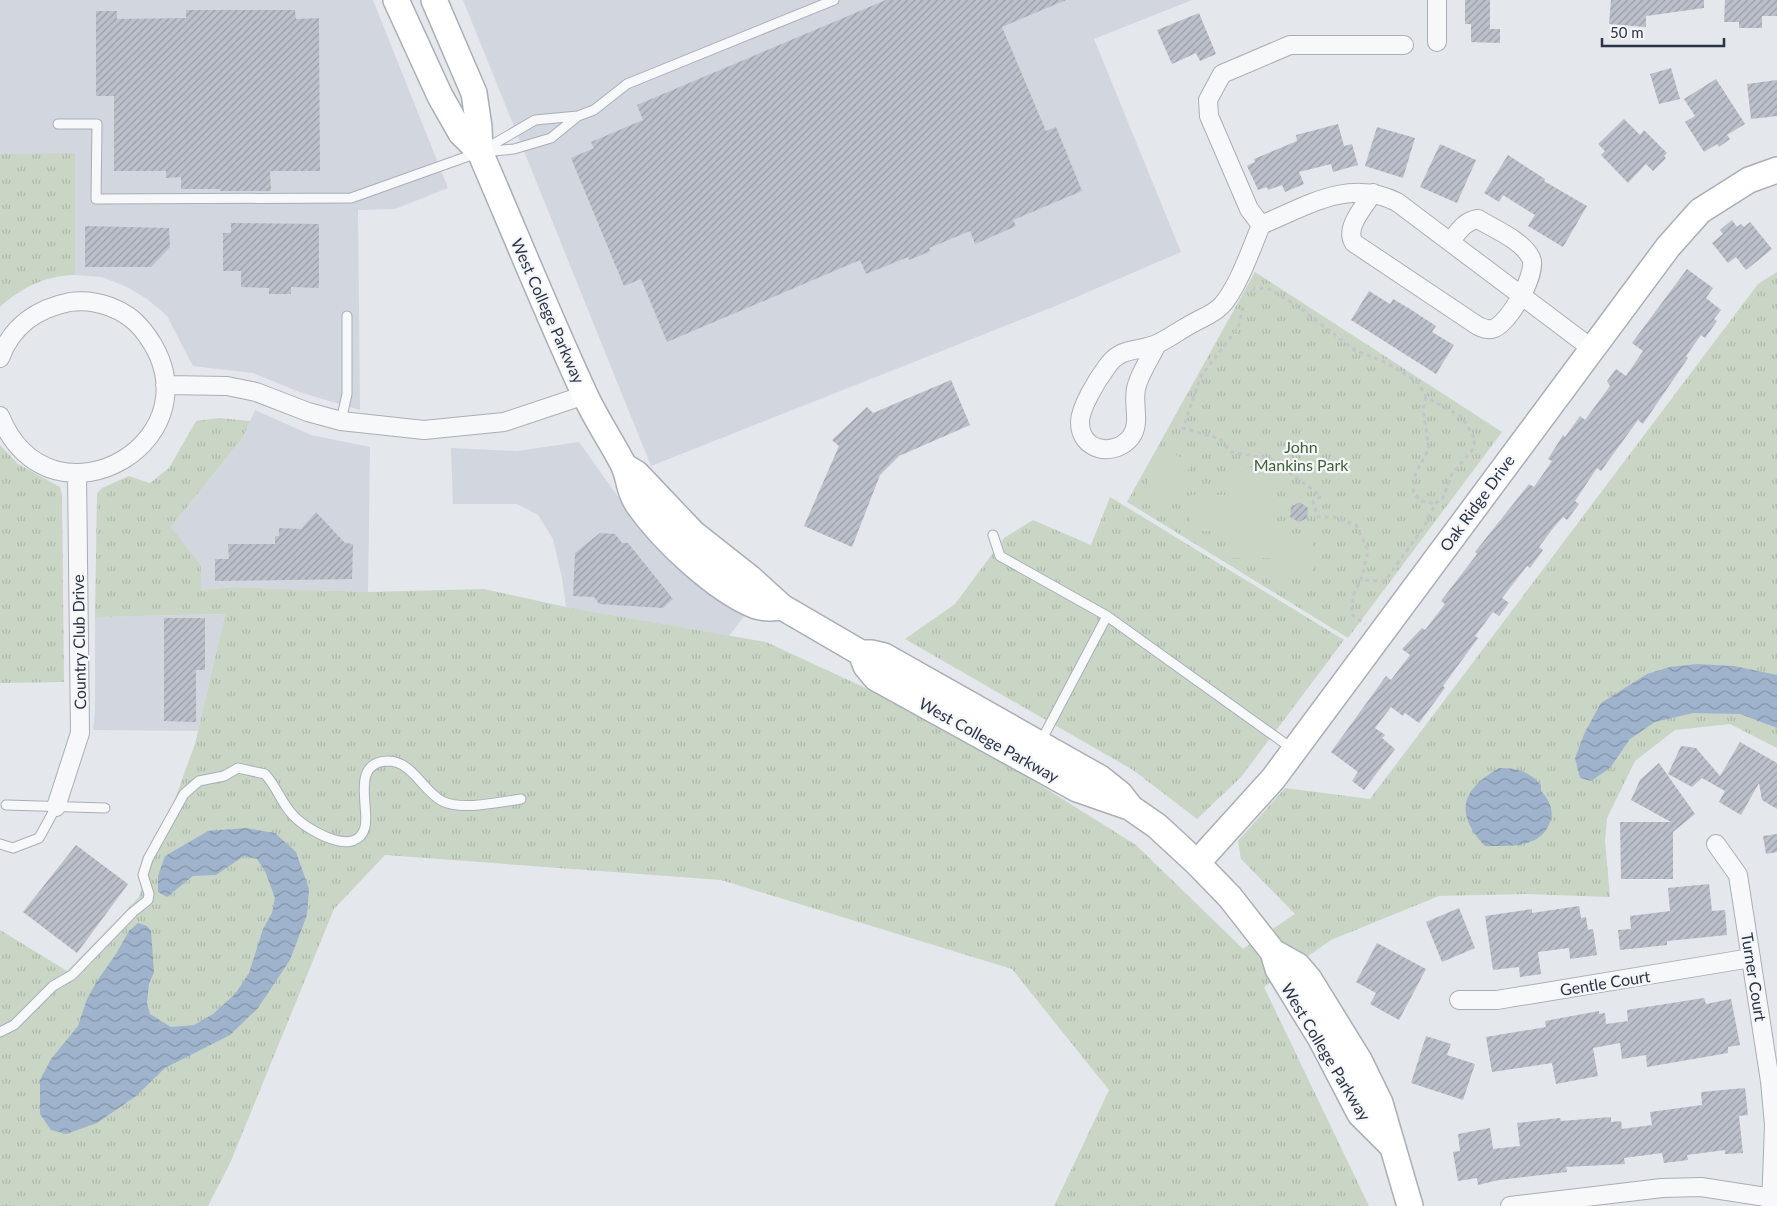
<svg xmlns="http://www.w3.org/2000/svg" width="1777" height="1206" viewBox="0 0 1777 1206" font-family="Lato,sans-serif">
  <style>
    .built { fill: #d2d6de }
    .grass { fill: url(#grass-tufts) }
    .pitch { fill: #c9d6c5 }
    .water { fill: url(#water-waves) }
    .building { fill: url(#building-hatch) }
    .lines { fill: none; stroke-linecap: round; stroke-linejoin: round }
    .lane-casing { stroke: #a9aeb7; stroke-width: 11 }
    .street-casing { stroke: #a9aeb7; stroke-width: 20 }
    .secondary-casing { stroke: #a9aeb7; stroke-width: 28 }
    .path { stroke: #c2c5cb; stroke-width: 3; stroke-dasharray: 4 4; stroke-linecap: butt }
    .lane { stroke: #f7f8fa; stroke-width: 9 }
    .street { stroke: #f7f8fa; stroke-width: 18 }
    .secondary { stroke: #fff; stroke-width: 25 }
    .labels { text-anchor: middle; stroke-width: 4.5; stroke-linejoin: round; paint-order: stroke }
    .street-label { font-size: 16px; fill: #2b3445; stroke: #f4f6f9 }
    .park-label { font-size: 16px; fill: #3f6138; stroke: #f4f6f9 }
  </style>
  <defs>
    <pattern id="grass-tufts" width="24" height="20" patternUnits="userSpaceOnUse" patternTransform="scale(1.25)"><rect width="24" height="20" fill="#c9d6c5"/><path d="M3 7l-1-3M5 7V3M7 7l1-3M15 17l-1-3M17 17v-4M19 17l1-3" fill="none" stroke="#adb8ab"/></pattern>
    <pattern id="water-waves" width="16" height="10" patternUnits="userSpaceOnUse" patternTransform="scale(1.25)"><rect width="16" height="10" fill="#9fb4cc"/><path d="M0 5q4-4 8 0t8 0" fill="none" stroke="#8293a7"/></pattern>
    <pattern id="building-hatch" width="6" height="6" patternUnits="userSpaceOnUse" patternTransform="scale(1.25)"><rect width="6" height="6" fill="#bbc0ca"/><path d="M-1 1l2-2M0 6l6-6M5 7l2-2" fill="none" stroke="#989da6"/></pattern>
  </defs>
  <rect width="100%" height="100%" fill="#e4e7ec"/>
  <path class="built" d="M0,0H373L448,188L395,209L358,210L360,410L302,393L253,373L193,366L167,316L147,299L127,287L102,277L75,275V154H0Z
    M463,0H1192L1094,39L1181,252L1058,305L651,466Z
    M255,410L311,435L370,447L368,592L231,587L201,590L171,527L244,436Z
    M579,442L634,519L692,576L745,615L729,636L566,607L562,578L553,539L538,515L517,504H453L451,448L517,451Z
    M225,614L198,731L93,730L95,711V617Z"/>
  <path class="grass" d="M75,153V275C45,276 22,287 0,307V154Z
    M1255,272L1502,432L1348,638L1127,502Z
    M1777,272V748L1730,724L1675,730L1635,761L1607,818L1605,841L1610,897L1526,894L1439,896L1331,940L1264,987L1369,1206H1054L1109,1090L1012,969L721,880L385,855L334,909L231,1161L208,1206H0V930L67,971L139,897L195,744L225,614L95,617L97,493L102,488L129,476L150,483L169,468L196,421L219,418L250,421L244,436L171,527L201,566V590L231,587L368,592L484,589L566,607L766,642L939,722L1136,845L1243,949L1295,914L1241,859L1238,841L1285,788L1370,799L1758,284Z
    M0,445L18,464L60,487L62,495L64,682L0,683Z
    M1110,497L1344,640L1241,777L1197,819L1133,770L905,639L955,604L1004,538L1033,520L1091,545Z"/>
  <path class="pitch" d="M1166,449L1192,464L1164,513L1139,499Z
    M1271,467L1273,540L1312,539L1313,576L1273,575V558H1228L1227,530L1189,532V495H1226L1227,520V468Z"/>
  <path class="water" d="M1697,664L1734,666L1777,675V728L1740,714L1693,713L1655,722L1630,739L1610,768L1591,781L1580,778L1575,758L1585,732L1601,703L1647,674L1670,667Z
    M1499,768C1517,768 1529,771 1541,785V791C1548,798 1554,810 1551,819C1543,849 1510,846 1485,846C1454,813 1461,790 1499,768Z
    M246,828L275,833L296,852L309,889L307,915L290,960L258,1008L230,1035L165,1068L136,1096L97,1123L66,1134L51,1130L40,1114V1080L51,1059L78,1026L87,999L97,981L116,954L129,931L138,923L147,926L151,931L154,972L149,984L147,1003L150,1014L171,1027L194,1025L213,1014L235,994L249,973L263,929L272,913L275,898L265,871L257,859L244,856L216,875L193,876L167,897L158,892V876L165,856L208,831Z"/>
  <path class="building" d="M886,0H1066L1002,27L1046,131L1056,127L1082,191L1013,220L1016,226L975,244L970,231L929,248L931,251L909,260L908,257L866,274L860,260L667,342L641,279L624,286L571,158L594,148L591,142L643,120L637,105Z
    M1465,0H1490V29H1500V43L1471,42V24H1465Z
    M1611,0H1704V8L1646,16V27L1609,24Z
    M1725,0H1777V16H1762V28H1739V22H1724Z
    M186,10H295L296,19L319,18L320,171H270L271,191H220V189H181V177L166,178V171H114V96H96V11H117V19L186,18Z
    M1199,13L1216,54L1200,61L1196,53L1172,64L1157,30Z
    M1671,68L1680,99L1659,104L1650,74Z
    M1716,79L1745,124L1727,135L1730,139L1719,147L1717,144L1704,152L1685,122L1695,116L1684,99Z
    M1777,80V116L1751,119L1747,84Z
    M1624,119L1640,135L1644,130L1667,153L1664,156L1666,158L1653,171L1646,164L1628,183L1601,155L1605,151L1598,144Z
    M1338,124L1344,146L1352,144L1358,165L1333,172L1331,164L1299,172L1304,184L1285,192L1282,185L1268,190L1267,187L1258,190L1247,166L1255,162L1254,159L1297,141L1296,135Z
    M1377,127L1415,138L1403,178L1365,166Z
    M1440,144L1476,160L1457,203L1420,187Z
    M1508,155L1545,179L1544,181L1587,206L1563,247L1528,226L1535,215L1503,195L1499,202L1484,193Z
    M1732,220L1737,227L1741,224L1744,227L1750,222L1772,249L1746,270L1736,257L1728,263L1712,243L1723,234L1720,230Z
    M231,223L319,224V288L291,287V294H269V288L241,287V271H223V233H231Z
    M85,226L169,228L170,247L151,267H85Z
    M1687,269L1713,288L1706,298L1721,310L1714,319L1717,321L1705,338L1701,335L1686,356L1688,358L1643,424L1638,420L1601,471L1597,468L1575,501L1579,504L1567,520L1563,517L1554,527L1539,547L1543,550L1530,568L1527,566L1502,598L1509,603L1499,616L1493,612L1475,636L1478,638L1443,686L1445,688L1419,723L1405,713L1403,716L1391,707L1375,728L1385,735L1382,738L1395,749L1364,790L1352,781L1358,772L1331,752L1386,676L1391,680L1410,655L1402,649L1422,628L1425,630L1445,604L1441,601L1477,554L1475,552L1529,484L1534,487L1552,461L1548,459L1563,435L1565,437L1580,416L1585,420L1610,386L1607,381L1616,369L1626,376L1643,351L1632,343Z
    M1369,291L1390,304L1393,299L1410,309L1436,326L1432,332L1454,345L1436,374L1351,320Z
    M951,380L970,425L899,456L880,475L852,547L804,526L839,446L832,440L867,407L873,413Z
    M1300,502L1308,508L1307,518L1299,522L1290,517L1291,507Z
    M316,512L345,543L353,544L352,579L215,581V559H229L228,544H275V536H279V528L301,529Z
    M600,533L615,534L622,543H628L673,599L663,608L599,604L594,597L573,596L575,553Z
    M164,618H205V670H196V722L164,721Z
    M1740,742L1777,763V809L1762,800L1759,783L1741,815L1719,802L1725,791L1702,778L1692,787L1668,774L1681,746L1696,748L1720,776Z
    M1659,763L1695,814L1673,832V879H1621L1620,822H1671L1631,800L1640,780Z
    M1777,834V852L1766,854L1763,836Z
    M76,845L128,884L77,953L23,912Z
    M1709,884L1712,911L1725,910L1727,935L1667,941V945L1620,950L1618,930L1631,929L1630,916L1670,911L1668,888Z
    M1579,906L1581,918L1586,917L1588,930L1593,929L1597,955L1570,959L1569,948L1538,952L1541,974L1520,977L1519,967L1493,970L1485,916L1532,909V913Z
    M1459,908L1475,948L1442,962L1426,922Z
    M1377,943L1426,969L1399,1020L1370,1004L1376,993L1356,982Z
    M1704,998L1706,1004L1731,999L1740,1045L1728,1047V1053L1647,1067L1646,1055L1622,1059L1620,1043L1593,1048L1598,1076L1556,1084L1552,1063L1492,1072L1486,1037L1546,1027L1545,1021L1599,1011V1014L1605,1013L1606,1024L1628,1021L1627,1010Z
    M1426,1036L1451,1044L1447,1055L1475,1064L1463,1100L1411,1083Z
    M1745,1088L1748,1115L1739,1116L1743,1153L1725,1154V1150L1687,1155L1688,1160L1664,1163L1662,1153L1624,1158L1625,1164L1566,1167L1567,1172L1499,1180L1478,1185L1477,1178L1458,1181L1453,1152L1460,1151L1458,1134L1490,1128L1493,1149L1520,1146L1517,1123L1560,1118L1561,1121L1611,1117V1122L1621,1121L1622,1129L1652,1125L1650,1112L1702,1105L1701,1092Z"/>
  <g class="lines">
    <g class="lane-casing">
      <path id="lane" d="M58,124H97L96,199L351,198L480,152L535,120L578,116L594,110L627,84L834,0
        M483,152L514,149L551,138L578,116
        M341,421L347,394V316
        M993,535L1000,556L1107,616L1294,750
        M1040,743L1107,616
        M6,805L105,808
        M0,844L13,848L39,838L56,807
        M0,1032L14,1025L53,986L72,975L133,912L148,900L149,894L143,875L148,859L184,794L199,781L224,776L238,768L265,774C278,788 283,808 298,820C312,832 357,858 365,827C370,808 350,762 388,761C412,761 423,791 442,801C461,811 500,802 521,799"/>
    </g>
    <g class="street-casing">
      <path id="street" d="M1437,0V42
        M1373,193C1364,207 1344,228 1354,243L1478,326C1483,328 1487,330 1492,329C1508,326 1538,273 1531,258C1522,240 1494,229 1478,219C1464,221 1458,232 1450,242
        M1261,225L1249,209L1209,116L1208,100L1222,74L1290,45H1404
        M1157,344C1151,357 1141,371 1137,385C1131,401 1142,422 1131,437C1114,458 1080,451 1080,422C1080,408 1097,380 1106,368C1121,345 1138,353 1159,343C1171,337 1183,328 1195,322C1204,317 1213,314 1221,306C1237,290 1252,247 1261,225C1307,206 1349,178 1397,202L1591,348
        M0,358C12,326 38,308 70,302C95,298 126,309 142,329C229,437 51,541 0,416
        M165,385L227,386L256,392L308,412L341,421L424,430L504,422L585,395
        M56,807L80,733L77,473
        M1716,844L1738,875L1770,1081L1774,1125L1771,1206
        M1459,1000H1497L1751,958
        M1510,1206L1662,1188L1701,1187L1772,1198"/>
    </g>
    <g class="secondary-casing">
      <path id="secondary" d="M396,0L440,96L461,133L480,152
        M434,0L474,93L479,127L480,152C515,233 548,315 585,395C596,419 611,441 623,464C630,478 628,491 639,506C664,541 716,590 756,606C765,609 773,608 782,607
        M624,466L637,474L693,533L750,578L782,607L861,653H871L884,656L1100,778L1120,794L1131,808L1157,826L1197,863L1230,897L1273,952L1278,969L1321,1039L1360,1114L1391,1145
        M861,653L866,666L876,678L1077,789L1129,807
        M1197,863L1273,779L1668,247L1700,211L1749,180L1777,170
        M1273,952L1298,966L1309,979L1359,1060L1380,1103L1410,1206"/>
    </g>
    <path class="path" d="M1253,291L1255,288L1269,289L1296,305L1355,350L1389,364L1419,383L1426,397L1462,417L1475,439L1473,449L1452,474L1443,498L1435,504L1425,525L1385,581L1361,580
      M1243,307L1238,328L1201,376L1183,428L1220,439L1231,452L1271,459L1321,496L1313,502L1318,517H1335L1356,525L1368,551L1361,580L1354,593L1351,614L1365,624
      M1426,397L1423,409L1429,449L1416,472L1413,493L1422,501L1435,504"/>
    <use href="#lane" class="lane"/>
    <use href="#street" class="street"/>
    <use href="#secondary" class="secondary"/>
  </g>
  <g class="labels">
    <g class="street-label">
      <text transform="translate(548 311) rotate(66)" y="6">West College Parkway</text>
      <text transform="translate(1477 503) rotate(-54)" y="6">Oak Ridge Drive</text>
      <text transform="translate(79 642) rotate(-91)" y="6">Country Club Drive</text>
      <text transform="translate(989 740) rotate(29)" y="6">West College Parkway</text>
      <text transform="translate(1754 977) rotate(81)" y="6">Turner Court</text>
      <text transform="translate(1605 983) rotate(-9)" y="6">Gentle Court</text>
      <text transform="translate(1326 1052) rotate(59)" y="6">West College Parkway</text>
    </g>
    <g class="park-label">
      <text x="1301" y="453">John<tspan x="1301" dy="18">Mankins Park</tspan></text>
    </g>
  </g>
  <path d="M1602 38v8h122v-8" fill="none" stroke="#2b3445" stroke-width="2.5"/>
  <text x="1610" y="38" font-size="15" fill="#2b3445" stroke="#f4f6f9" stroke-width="4" paint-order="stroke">50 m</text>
</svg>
